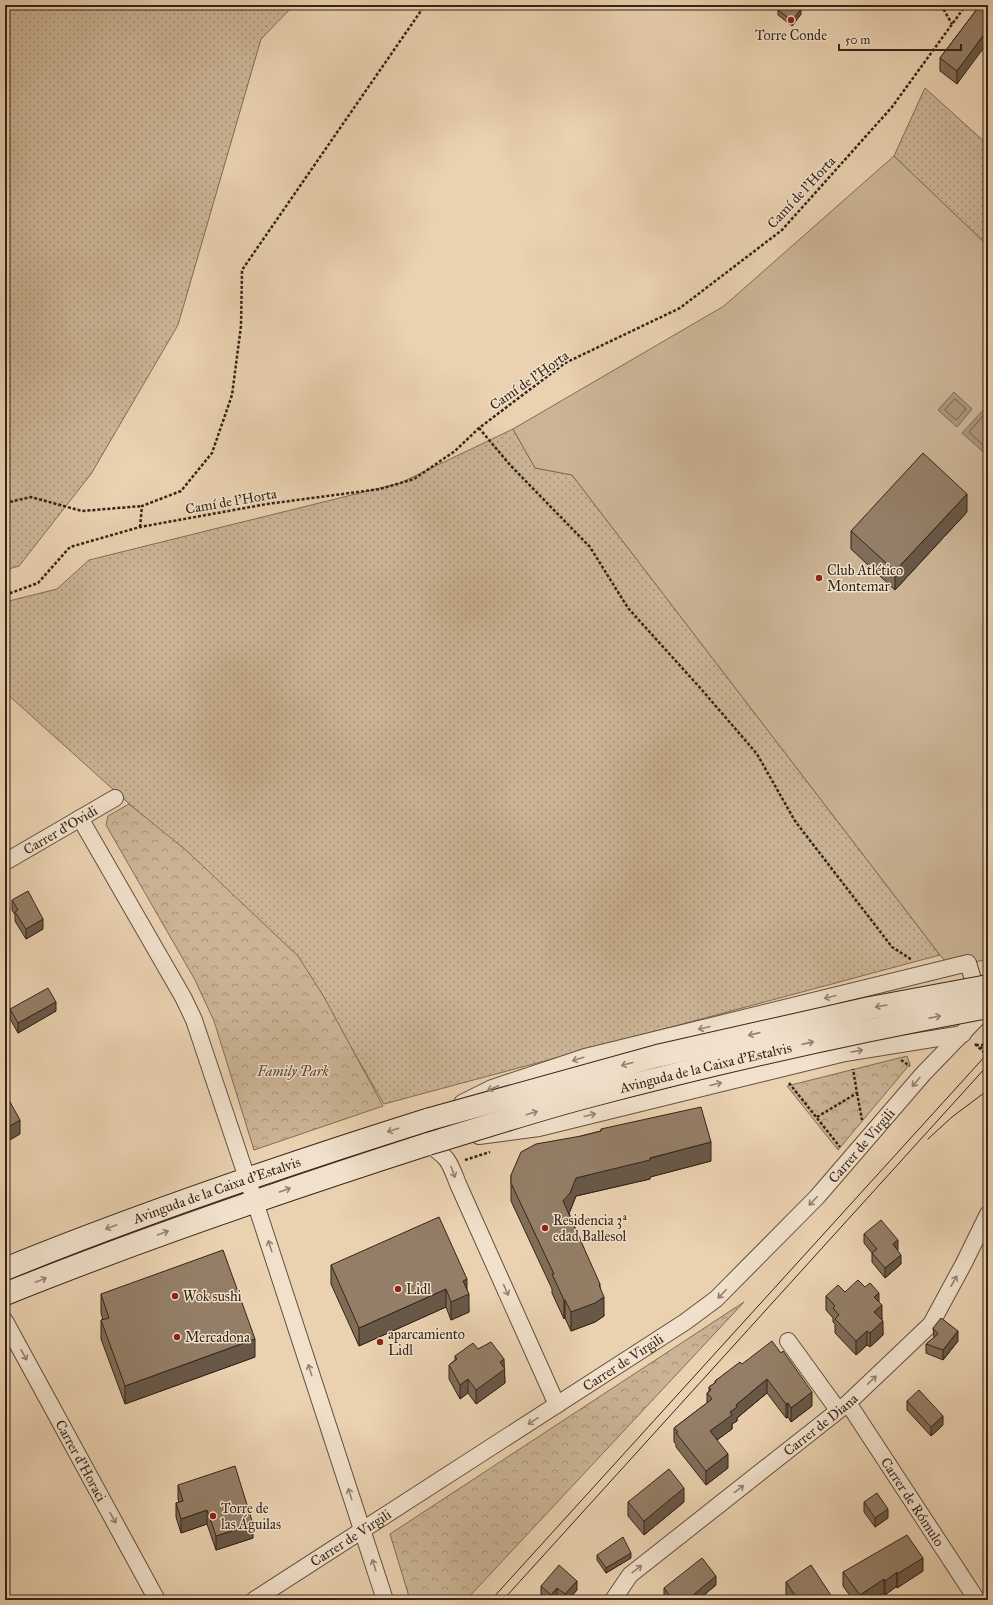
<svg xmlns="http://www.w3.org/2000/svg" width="993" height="1605" viewBox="0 0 993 1605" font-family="'IM FELL Great Primer',serif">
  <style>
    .grass { fill: url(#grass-dots); stroke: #806c56 }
    .forest { fill: url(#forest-crowns); stroke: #806c56 }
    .pitch { fill: #cbb496; stroke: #806c56 }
    .water { fill: #ad967c; stroke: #7d6854 }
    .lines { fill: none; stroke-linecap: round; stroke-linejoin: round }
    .shore { stroke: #725d4a; stroke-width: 1 }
    .street-casing { stroke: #634f3d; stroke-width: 18 }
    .secondary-casing { stroke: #362417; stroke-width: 24 }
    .path { stroke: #362417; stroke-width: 2.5; stroke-dasharray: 3 2; stroke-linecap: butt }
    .street { stroke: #f1e1cc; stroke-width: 16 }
    .secondary { stroke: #f1e1cc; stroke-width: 22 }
    .tram { stroke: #362417; stroke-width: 1 }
    .secondary-bridge-casing { stroke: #362417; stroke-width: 24; stroke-linecap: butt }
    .secondary-bridge { stroke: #f1e1cc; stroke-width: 22 }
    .wall { fill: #7f6c59; stroke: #362417 }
    .shaded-wall { fill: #685848; stroke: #362417 }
    .building { fill: #947e67; stroke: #362417 }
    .oneway { stroke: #948272 }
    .poi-dot { fill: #8f2418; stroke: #f1e1cc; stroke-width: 1.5 }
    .labels { text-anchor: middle; stroke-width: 3; stroke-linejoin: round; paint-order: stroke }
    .poi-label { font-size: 14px; fill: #362417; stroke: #f1e1cc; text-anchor: start }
    .street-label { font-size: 14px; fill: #362417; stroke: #f1e1cc }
    .park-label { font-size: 14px; font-style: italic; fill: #5b4837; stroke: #f1e1cc }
  </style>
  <defs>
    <pattern id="grass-dots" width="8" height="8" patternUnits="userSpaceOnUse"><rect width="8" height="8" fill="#cbb496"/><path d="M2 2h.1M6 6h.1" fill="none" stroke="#a69279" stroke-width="1.8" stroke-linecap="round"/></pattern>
    <pattern id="forest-crowns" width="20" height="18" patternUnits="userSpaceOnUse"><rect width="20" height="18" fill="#cbb496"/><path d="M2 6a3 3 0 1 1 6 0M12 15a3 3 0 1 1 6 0" fill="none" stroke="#a69279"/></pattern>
  </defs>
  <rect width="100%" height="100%" fill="#ead1b0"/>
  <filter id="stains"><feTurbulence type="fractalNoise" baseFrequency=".005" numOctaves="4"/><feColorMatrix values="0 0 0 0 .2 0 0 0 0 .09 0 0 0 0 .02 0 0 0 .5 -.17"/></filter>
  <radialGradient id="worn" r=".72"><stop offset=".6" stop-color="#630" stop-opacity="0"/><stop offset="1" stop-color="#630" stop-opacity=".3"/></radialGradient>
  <path class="grass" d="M5,5H294L261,39L178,325L91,474L19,566L5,570Z
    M925,88L988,145V246L894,156Z
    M513,429L535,468L572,475L940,955L384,1104L298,956L5,692V602L57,589L89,560L400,483Z"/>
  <path class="forest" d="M129,804L187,851L298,956L324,997L383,1106L254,1150L214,1021L195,980L106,825L108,816Z
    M907,1056L910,1064L838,1150L787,1086Z
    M744,1302L466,1600H410L390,1534Z"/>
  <path class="pitch" d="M894,156L988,246V959L950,968L572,475L535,468L513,429L724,306Z"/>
  <path class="water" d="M954,392L972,409L957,427L938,410Z
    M988,405V456L962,433Z"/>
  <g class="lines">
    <path class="shore" d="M955,399L966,409L956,420L945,410Z
      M988,410L969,432L988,450"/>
    <g class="street-casing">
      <g id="street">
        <path d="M80,818L183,997L194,1020L259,1214L385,1600"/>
        <path id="s1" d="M5,862L115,798"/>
        <path d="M479,1136L539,1128L845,1053L963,1034"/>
        <path d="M428,1144C449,1158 449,1161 458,1184L557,1405"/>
        <path id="s2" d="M5,1321L157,1600"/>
        <path d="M788,1341L838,1410"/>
        <path id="s3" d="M848,1403L977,1600"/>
        <path id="s4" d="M254,1600L685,1322L716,1299L817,1197L923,1074L983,1012L968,963L585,1057L492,1088L462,1103"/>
        <path id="s5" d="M613,1600L630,1575L848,1403L931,1324L964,1263L988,1214"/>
      </g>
    </g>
    <g class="secondary-casing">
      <g id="secondary">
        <path id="s6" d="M5,1269C145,1212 287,1164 430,1119"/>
        <path d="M5,1294C144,1238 285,1190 428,1144"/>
      </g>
    </g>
    <path class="path" d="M941,5L952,24
      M479,428L510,465L590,547L628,608L702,690L757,754L795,821L892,947L912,960
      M5,503L31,497L82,511L142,506
      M140,527L142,506L181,491L212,453L232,395L241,326L242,270L425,5
      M5,595L38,583L70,547L140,527L267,504L380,489L414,479L455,451L479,428L565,363L680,308L782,230L892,107L966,5
      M975,1044L988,1056
      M976,1045H983L988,1049
      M980,1049L988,1040
      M901,1060L910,1066
      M789,1083L840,1147
      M857,1093L862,1120
      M817,1117L857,1093L853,1069
      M465,1160L490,1152"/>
    <use href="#street" class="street"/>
    <use href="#secondary" class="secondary"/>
    <path class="tram" d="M928,1139L952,1117L988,1090
      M491,1600L988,1053
      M503,1600L988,1065"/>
    <g class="secondary-bridge-casing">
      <g id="secondary-bridge">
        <path d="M430,1119L657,1056L870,1008L988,986"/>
        <path id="s7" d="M428,1144C482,1128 536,1110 590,1096C722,1061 854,1032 988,1007"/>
      </g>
    </g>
    <use href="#secondary-bridge" class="secondary-bridge"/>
  </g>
  <path class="wall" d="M980,5L957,84L940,71V58Z
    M778,10L801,14L792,26L778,15Z
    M967,512L895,590L851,549V531Z
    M12,900L43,929L26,939L15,921V915L12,910Z
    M10,1009L56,1011L18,1033L10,1019Z
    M601,1129L711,1161L650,1177V1179L576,1196L570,1211L569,1213L600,1288L604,1316L595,1322L571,1331L565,1318L564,1319L552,1293V1289L511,1201V1175L581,1136L601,1131Z
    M864,1234L897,1250L901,1264L885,1278L872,1262V1253L864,1243Z
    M331,1265L467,1290L469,1312L451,1320L446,1307L359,1346L331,1284Z
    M845,1292L879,1302L882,1319L883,1335L870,1347L867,1345L856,1355L835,1333V1324L833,1322V1318L826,1310V1296Z
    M101,1294L255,1357L125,1404L101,1339V1320H103L101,1313Z
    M933,1328L958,1341L943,1360L926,1353V1344L934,1338Z
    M478,1349L504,1368L505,1383L476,1404L468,1393L460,1399L449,1379V1365L455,1360V1356Z
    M742,1364L812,1406L791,1422L788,1417L786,1418L767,1393L737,1418V1421L732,1424V1429L717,1440L728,1468L706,1485L676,1447V1444L674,1442V1428L707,1403V1393L709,1391V1387L715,1383V1381Z
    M907,1401L943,1425L931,1436L907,1410Z
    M178,1485L253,1538L216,1550L207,1524L181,1533L176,1517V1503L179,1502L178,1499Z
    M628,1502H684L644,1535L628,1516Z
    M864,1502L888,1518L875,1527L864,1512Z
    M597,1555L631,1558L606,1573L597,1560Z
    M923,1571L897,1588V1586L885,1595L884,1593L873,1600H853L843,1586V1572Z
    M786,1582L834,1600H788L786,1598Z
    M716,1585L698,1600H666L664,1598V1588Z
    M541,1586L577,1590L568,1600H561L557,1597L555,1600H546L541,1595Z"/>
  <path class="shaded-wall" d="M801,9V14L792,26V21Z
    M988,29V42L957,84V71Z
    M967,494V512L895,590V571Z
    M6,803V816L5,817V804Z
    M43,919V929L26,939V929Z
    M56,1002V1011L18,1033V1023Z
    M20,1120V1134L5,1143V1129Z
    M711,1142V1161L650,1177V1179L576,1196L570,1211L563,1219V1201L576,1178Z
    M898,1240V1250L893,1244Z
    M901,1255V1264L885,1278V1268Z
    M467,1279V1295L469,1294V1312L451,1320V1302L463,1281Z
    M600,1284V1300L604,1297V1316L595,1322L571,1331V1312Z
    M446,1289V1307L359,1346V1328Z
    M879,1293V1307L874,1297Z
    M564,1300H565V1318L564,1319Z
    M882,1305V1319L874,1326V1312Z
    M883,1321V1335L870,1347V1333Z
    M867,1331V1345L856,1355V1341Z
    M958,1331V1341L943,1360V1350Z
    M255,1339V1357L125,1404V1386Z
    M504,1359L505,1383L476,1404V1390L500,1362Z
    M468,1379V1393L460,1399V1385Z
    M767,1379V1393L737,1418V1421L732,1424V1429L710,1445V1431L736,1405Z
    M7,1386V1400L5,1402V1388Z
    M812,1392V1406L791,1422V1408Z
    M788,1403V1417L786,1418V1404Z
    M943,1416V1425L931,1436V1427Z
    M728,1454V1468L706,1485V1471Z
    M684,1488V1502L644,1535V1521Z
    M888,1509V1518L875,1527V1518Z
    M207,1510V1524L181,1533V1519Z
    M253,1524V1538L216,1550V1536Z
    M631,1553V1558L606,1573V1568Z
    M923,1558V1571L897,1588V1574Z
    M897,1572V1586L885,1595V1581Z
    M716,1576V1585L698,1600H687Z
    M884,1579V1593L873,1600H860V1595Z
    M577,1581V1590L568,1600H565V1594Z
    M557,1588V1597L555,1600H551V1595Z"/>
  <path class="building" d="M783,5H797L801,9L792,21L778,10Z
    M980,5H988V29L957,71L940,58Z
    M923,453L967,494L895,571L851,531Z
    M28,891L43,919L26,929L15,912L18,910L12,900Z
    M48,988L56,1002L18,1023L10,1009Z
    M5,1093L20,1120L5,1129Z
    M701,1107L711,1142L650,1158V1160L576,1178L570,1193L563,1201L600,1284L599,1285L604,1297L595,1303L571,1312L565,1300H564L552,1274H554L511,1183V1175L521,1152L536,1144L581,1136L601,1131V1129Z
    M439,1217L467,1279L463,1281L469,1294L451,1302L446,1289L359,1328L331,1265Z
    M881,1220L898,1240L893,1244L901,1255L885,1268L872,1253L877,1249L864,1234Z
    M223,1250L255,1339L125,1386L101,1320L109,1318L101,1294Z
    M858,1280L865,1287L870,1283L879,1293L874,1297L882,1305L874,1312L883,1321L870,1333L867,1331L856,1341L835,1319L839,1315L833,1308L835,1306L826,1296L838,1285L845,1292Z
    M941,1318L958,1331L943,1350L926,1344L938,1334L933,1328Z
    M772,1341L781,1353L783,1351L812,1392L791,1408L788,1403L786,1404L767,1379L736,1405L737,1407L730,1412L732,1415L710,1431L728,1454L706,1471L676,1433L678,1432L674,1428L712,1399L707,1393L711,1390L709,1387L716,1382L715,1381L740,1362L742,1364Z
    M491,1342L504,1359L500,1362L505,1369L476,1390L468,1379L460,1385L449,1365L457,1359L455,1356L473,1343L478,1349Z
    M5,1382L7,1386L5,1388Z
    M919,1390L943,1416L931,1427L907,1401Z
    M235,1466L253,1524L216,1536L207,1510L181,1519L176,1503L183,1501L178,1485Z
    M669,1469L684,1488L644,1521L628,1502Z
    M877,1493L888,1509L875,1518L864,1502Z
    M907,1535L923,1558L897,1574V1572L885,1581L884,1579L860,1595L843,1572Z
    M623,1537L631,1553L606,1568L597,1555Z
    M702,1558L716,1576L687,1600H673L664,1588Z
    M559,1565L577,1581L565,1594L557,1588L551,1595L541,1586Z
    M811,1565L834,1600H798L786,1582Z"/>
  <defs><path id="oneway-shaft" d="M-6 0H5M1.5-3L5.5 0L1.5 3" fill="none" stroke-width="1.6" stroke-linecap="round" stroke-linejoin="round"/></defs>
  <g class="oneway">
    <use href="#oneway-shaft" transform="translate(830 997) rotate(166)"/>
    <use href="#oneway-shaft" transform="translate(881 1006) rotate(170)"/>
    <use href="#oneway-shaft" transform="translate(935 1017) rotate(-11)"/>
    <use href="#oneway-shaft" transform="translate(704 1028) rotate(166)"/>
    <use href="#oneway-shaft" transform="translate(754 1034) rotate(167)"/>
    <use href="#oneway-shaft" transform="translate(808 1043) rotate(-13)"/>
    <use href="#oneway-shaft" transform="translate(857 1051) rotate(-10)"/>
    <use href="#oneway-shaft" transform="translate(578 1059) rotate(162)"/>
    <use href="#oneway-shaft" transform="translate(627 1064) rotate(165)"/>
    <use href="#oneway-shaft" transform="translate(916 1082) rotate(131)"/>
    <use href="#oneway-shaft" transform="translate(716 1084) rotate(-14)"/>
    <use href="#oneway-shaft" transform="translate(493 1088) rotate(157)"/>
    <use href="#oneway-shaft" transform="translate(532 1113) rotate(-17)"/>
    <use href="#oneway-shaft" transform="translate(590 1115) rotate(-14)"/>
    <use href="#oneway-shaft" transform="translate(393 1130) rotate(162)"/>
    <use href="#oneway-shaft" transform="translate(453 1172) rotate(70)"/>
    <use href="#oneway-shaft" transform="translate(285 1190) rotate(-19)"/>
    <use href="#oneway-shaft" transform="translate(813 1201) rotate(134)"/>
    <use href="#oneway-shaft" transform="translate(111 1227) rotate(160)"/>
    <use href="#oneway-shaft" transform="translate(163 1233) rotate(-20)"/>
    <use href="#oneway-shaft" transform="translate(270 1246) rotate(-108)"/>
    <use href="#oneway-shaft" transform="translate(41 1280) rotate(-22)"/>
    <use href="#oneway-shaft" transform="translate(954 1281) rotate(-61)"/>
    <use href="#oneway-shaft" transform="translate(506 1290) rotate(66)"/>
    <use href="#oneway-shaft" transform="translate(722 1294) rotate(134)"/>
    <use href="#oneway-shaft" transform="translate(24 1355) rotate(61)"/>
    <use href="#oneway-shaft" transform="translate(310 1370) rotate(-108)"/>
    <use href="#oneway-shaft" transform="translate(872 1380) rotate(-44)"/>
    <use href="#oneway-shaft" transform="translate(533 1421) rotate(147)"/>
    <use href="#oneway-shaft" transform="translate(739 1489) rotate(-38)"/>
    <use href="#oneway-shaft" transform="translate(350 1494) rotate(-108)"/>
    <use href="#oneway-shaft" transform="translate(113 1518) rotate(61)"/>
    <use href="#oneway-shaft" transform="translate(374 1565) rotate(-108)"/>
    <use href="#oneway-shaft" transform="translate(637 1569) rotate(-38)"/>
  </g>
  <g class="poi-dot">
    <circle cx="791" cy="20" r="4"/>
    <circle cx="819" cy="578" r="4"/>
    <circle cx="545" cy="1228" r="4"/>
    <circle cx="398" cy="1289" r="4"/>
    <circle cx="175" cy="1296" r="4"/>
    <circle cx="177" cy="1337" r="4"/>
    <circle cx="380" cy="1342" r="4"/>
    <circle cx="213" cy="1516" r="4"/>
  </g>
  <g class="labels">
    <g class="poi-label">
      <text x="791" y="40" text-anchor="middle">Torre Conde</text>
      <text x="827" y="575">Club Atlético<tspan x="827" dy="16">Montemar</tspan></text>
      <text x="553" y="1225">Residencia 3ª<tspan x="553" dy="16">edad Ballesol</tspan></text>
      <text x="406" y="1294">Lidl</text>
      <text x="183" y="1301">Wok sushi</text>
      <text x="388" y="1339">aparcamiento<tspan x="388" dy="16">Lidl</tspan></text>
      <text x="185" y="1342">Mercadona</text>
      <text x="221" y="1513">Torre de<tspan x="221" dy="16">las Águilas</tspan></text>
    </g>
    <g class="street-label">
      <text transform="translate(801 192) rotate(-47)" y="5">Camí de l'Horta</text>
      <text transform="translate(529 380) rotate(-35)" y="5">Camí de l'Horta</text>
      <text transform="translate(231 501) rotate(-10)" y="5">Camí de l'Horta</text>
      <text dy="5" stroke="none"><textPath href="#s1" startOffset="64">Carrer d'Ovidi</textPath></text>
      <text dy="5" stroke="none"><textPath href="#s7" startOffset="288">Avinguda de la Caixa d'Estalvis</textPath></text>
      <text dy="5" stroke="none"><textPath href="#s4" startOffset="763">Carrer de Virgili</textPath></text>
      <text dy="5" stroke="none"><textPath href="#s6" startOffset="226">Avinguda de la Caixa d'Estalvis</textPath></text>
      <text dy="5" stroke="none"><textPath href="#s4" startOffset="439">Carrer de Virgili</textPath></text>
      <text dy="5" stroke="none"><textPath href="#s5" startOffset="273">Carrer de Diana</textPath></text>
      <text dy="5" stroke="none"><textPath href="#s2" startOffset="159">Carrer d'Horaci</textPath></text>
      <text dy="5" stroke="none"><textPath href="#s3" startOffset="118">Carrer de Rómulo</textPath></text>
      <text dy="5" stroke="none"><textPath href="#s4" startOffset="115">Carrer de Virgili</textPath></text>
    </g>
    <g class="park-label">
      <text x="293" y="1076">Family Park</text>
    </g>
  </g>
  <rect width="993" height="1605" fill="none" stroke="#ead1b0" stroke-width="20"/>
  <rect x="6" y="6" width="981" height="1593" fill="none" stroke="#362417" stroke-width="2"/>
  <rect x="10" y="10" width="973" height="1585" fill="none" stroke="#362417"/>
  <path d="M839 44v6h122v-6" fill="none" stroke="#362417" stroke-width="2"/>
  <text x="845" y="44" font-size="12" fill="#362417" stroke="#f1e1cc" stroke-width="3" paint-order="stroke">50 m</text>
  <rect width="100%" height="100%" filter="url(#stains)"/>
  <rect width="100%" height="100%" fill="url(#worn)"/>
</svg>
